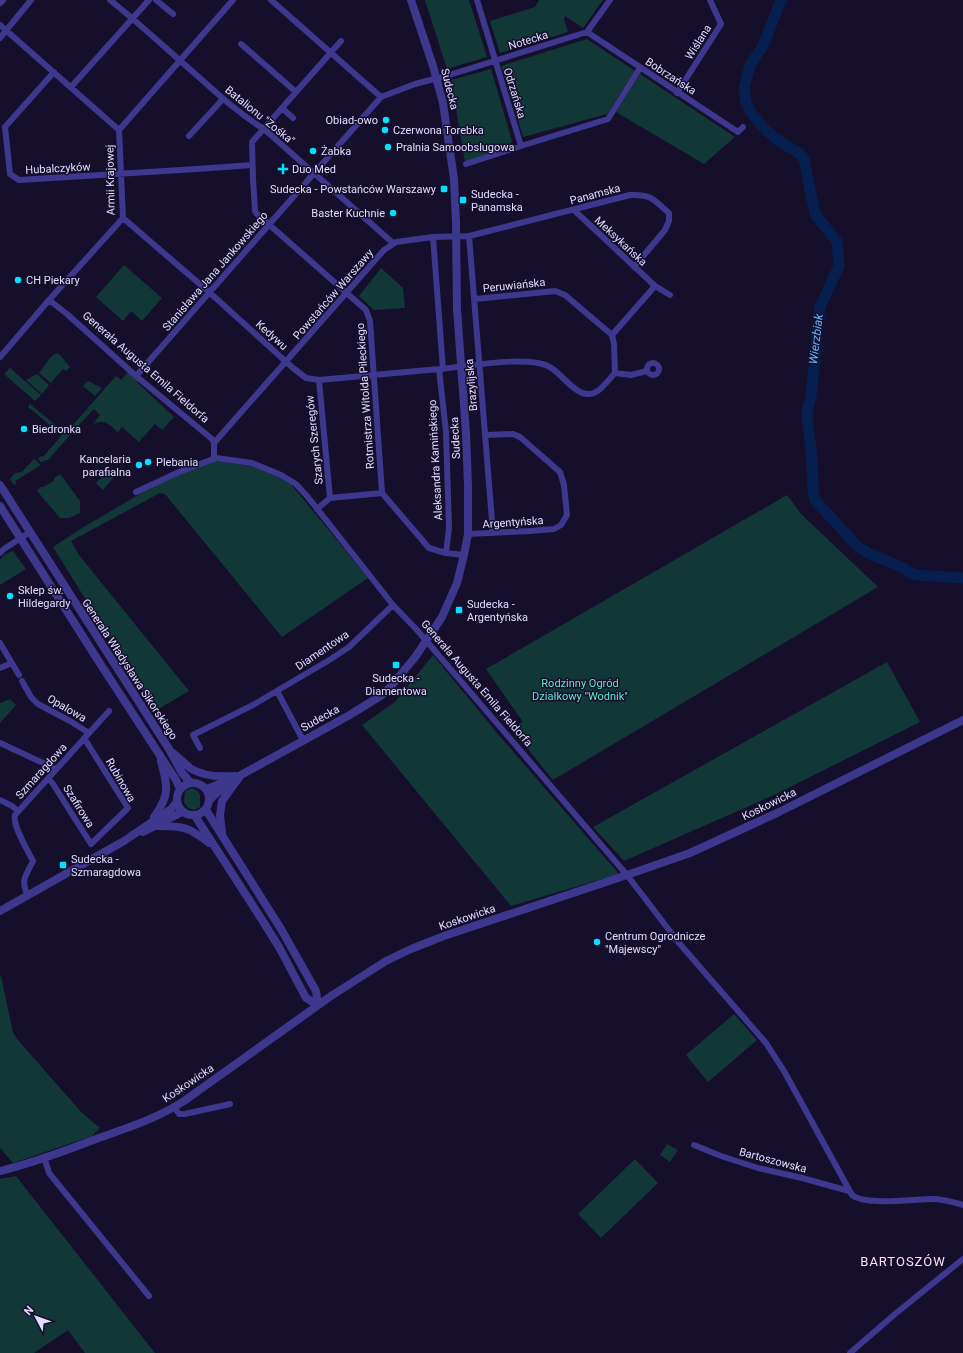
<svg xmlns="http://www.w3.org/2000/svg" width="963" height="1353" viewBox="0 0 963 1353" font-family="Roboto,sans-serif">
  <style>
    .green { fill: #123737 }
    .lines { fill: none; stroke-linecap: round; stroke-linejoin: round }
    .river { stroke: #071f4e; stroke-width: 11 }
    .minor { stroke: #3d378e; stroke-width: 6 }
    .tertiary { stroke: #3d378e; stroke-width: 8 }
    .poi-dot { fill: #07dfff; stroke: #150f2c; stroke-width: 1.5 }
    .labels { text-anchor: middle; stroke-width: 3; stroke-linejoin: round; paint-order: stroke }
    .street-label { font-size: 11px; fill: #e0dbff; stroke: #150f2c }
    .poi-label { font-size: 11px; fill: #e0dbff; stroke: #150f2c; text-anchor: start }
    .park-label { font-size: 11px; fill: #5de9ca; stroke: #150f2c }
    .water-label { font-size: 12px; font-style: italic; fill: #69b5ff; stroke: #150f2c }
    .quarter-label { font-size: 13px; letter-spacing: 1px; fill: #ffddf2; stroke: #150f2c }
  </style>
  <rect width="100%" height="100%" fill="#150f2c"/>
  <path class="green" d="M425,0H469L487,57L447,69Z
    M539,0H603L583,28L565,16L564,19L568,32L500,53L490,21L535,7Z
    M587,39L635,71L607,114L523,137L501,66Z
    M491,69L512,141L509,148L465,162L451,80Z
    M640,74L735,137L704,164L616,112Z
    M124,265L162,298L142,321L131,311L123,321L96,297Z
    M381,268L403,288L405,308L374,310L359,296Z
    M57,353L60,355L70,367L66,371L63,369L51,383L39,373C46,366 48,356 57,353Z
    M10,368L41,395L35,401L4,374Z
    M128,372L138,380L137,382L174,417L162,430L155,424L139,442L122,427L118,432C108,424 106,419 93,424L100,415L94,409L74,430L71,427L116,376L121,380Z
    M37,374L49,385L42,394L26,380Z
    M88,381L102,388L95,396L83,386Z
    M30,404L69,436L48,460L41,462L38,459L41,456L43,457L62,435L28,407Z
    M34,459L41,465L15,481L17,484L14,485L10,479L15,473L22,472Z
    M214,461L257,467L290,483L368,578L282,637L165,494L160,493L71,541L79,555L189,691L155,711L53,547L82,528L150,488L183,473Z
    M108,470L115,476L103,490L96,483Z
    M59,475H61L80,501V513L69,518H60L37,491L40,487H43L54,481V478Z
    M787,495L802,515L878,587L553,780L511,728L523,722L486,669Z
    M13,551L26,569L0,585V560L4,555Z
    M433,655L497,733L619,874L511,906L362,725L395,702Z
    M887,662L920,722L774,795L624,861L593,827Z
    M10,699L16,705L0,723V703Z
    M192,788L198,791L200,795V807L194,810L188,808L184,802L185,791Z
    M1,976L13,1032L17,1039L82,1113L100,1128L92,1136L13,1163L0,1148V977Z
    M734,1014L757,1040L708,1082L686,1055Z
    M667,1144L678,1150L670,1162L660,1155Z
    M635,1159L658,1183L601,1238L578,1214Z
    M16,1176L155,1353H85L68,1330L34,1353H0V1179Z"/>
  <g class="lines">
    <path class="river" d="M781,0L763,46L750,65L744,88L746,102L750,111L762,126L776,139L800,154L804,159L815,214L837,242L839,266L820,307L811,397L808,407L807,416L812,459L813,490L815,500L856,545L868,553L901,567L915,575L963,578"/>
    <path class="minor" d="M110,0C141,25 171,53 201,79C221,97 241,115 264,129L393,243
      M156,0L173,14
      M271,0L381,97
      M477,0L521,146L608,119L640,68
      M0,25L119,130
      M587,32L738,132L743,127
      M0,38L31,0
      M341,41L252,142L253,179L255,211L256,213L366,310L370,321L382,493L429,548L446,553L464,555
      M241,44L296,92
      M71,87L149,0
      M677,93L721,24L710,0
      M282,108L293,118
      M5,127L10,174L19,180L197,169L252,165
      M5,127L54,72
      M189,136L223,99
      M466,164L521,146
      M574,210L655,286L612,335
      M123,218L209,292L293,368L306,378L319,380L439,369
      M469,236L493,533
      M433,237L443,369
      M655,286L670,295
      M475,299L555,291L565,295L612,335
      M49,300L67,314L136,376L212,439L214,443V459
      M612,335L614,344L615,373
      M0,357L49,300L123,218L119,130L233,0
      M647 369a6 6 0 1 1 12 0a6 6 0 1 1-12 0Z
      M136,376L381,97L415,84L446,76L587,32L610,0
      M319,380L330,498L382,493
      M214,443L384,250L396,242L433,237L469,236L630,195C651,194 653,199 669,213V221L665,230L634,267
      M136,492L179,472L216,458L252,463L281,475L296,484L307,496L393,605L417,630L627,875L679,943L766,1043L784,1071L852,1195C865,1206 913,1199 932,1199C943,1199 953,1202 963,1205
      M317,509L330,498
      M468,534L530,531L554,529L561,525L567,515L564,485L560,472L520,437L513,434L486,435
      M0,553L4,549L30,532
      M446,553L449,528L446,432L439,369C465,367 526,355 548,366C561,372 575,396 590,394C600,393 608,380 615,373L631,375L647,371
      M0,643L19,675
      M0,668L12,663
      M22,681L31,697L38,704L70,721L89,733
      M277,691L303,740
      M0,743L56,769
      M200,748L193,735L253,705L331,659L349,647L393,605
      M49,779L53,784L91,844L128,808L84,738
      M0,800L12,806L18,811
      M28,896C20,879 26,876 33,861C28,851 12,825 15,815L109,711
      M174,1107L179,1114H185L230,1104
      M694,1145L721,1156L758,1168L802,1178L849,1191
      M44,1157L49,1173L149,1296
      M850,1353L895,1314L963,1259"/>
    <path class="tertiary" d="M0,2L2,0
      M0,485L169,749L182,773L191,783
      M0,506L101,665L176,780L180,789
      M173,753C179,758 184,763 190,768C202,776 221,777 235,776
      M177 799a16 16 0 1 1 32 0a16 16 0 1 1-32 0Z
      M207,789L241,775L348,716L382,695L392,685L416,656L442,617L457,583L464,555L468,534V485L466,433L457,309L456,223L454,179L443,103L433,66L411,0
      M210,800L214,795L232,782
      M206,810L281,929L316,991L318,1005
      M195,816L257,912L279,947L306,998L318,1005
      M154,817C170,795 168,787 161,761
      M158,826C183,826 189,827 209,843
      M143,832L182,812
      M222,833L220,815L222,801L241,775
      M0,911L124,841L171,809L177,802
      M0,1171C33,1163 65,1151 96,1139C127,1128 156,1119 184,1101L331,996L386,961L411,949L444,936L627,875L690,853L777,813L963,720"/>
  </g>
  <g class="poi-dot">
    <circle cx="386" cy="120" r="4"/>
    <circle cx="385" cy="130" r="4"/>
    <circle cx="388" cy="147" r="4"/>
    <circle cx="313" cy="151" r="4"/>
    <path d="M281 163h4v4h4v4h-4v4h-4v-4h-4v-4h4z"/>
    <rect x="440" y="185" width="8" height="8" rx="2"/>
    <rect x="459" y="196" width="8" height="8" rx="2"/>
    <circle cx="393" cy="213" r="4"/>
    <circle cx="18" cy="280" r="4"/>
    <circle cx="24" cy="429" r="4"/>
    <circle cx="148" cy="462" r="4"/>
    <circle cx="139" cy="465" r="4"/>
    <circle cx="10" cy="596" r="4"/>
    <rect x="455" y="606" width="8" height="8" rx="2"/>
    <rect x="392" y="661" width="8" height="8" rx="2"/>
    <rect x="59" y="861" width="8" height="8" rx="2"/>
    <circle cx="597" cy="942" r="4"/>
  </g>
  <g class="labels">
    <g class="street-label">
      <text transform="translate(528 40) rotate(-17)" y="4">Notecka</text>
      <text transform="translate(698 42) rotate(-58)" y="4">Wiślana</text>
      <text transform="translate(671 76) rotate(33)" y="4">Bobrzańska</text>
      <text transform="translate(450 89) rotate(76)" y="4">Sudecka</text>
      <text transform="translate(515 93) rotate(73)" y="4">Odrzańska</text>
      <text transform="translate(260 115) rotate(39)" y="4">Batalionu "Zośka"</text>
      <text transform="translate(58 168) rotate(-3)" y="4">Hubalczyków</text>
      <text transform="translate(110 180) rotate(-91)" y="4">Armii Krajowej</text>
      <text transform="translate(595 194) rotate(-15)" y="4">Panamska</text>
      <text transform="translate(621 241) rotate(43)" y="4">Meksykańska</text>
      <text transform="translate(215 271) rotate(-49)" y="4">Stanisława Jana Jankowskiego</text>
      <text transform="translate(514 285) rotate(-6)" y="4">Peruwiańska</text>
      <text transform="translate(333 294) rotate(-49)" y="4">Powstańców Warszawy</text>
      <text transform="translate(272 335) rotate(42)" y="4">Kedywu</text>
      <text transform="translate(146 367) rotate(41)" y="4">Generała Augusta Emila Fieldorfa</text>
      <text transform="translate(471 385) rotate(-95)" y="4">Brazylijska</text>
      <text transform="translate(365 396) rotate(-94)" y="4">Rotmistrza Witolda Pileckiego</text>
      <text transform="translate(455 438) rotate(-93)" y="4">Sudecka</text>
      <text transform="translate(314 440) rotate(-96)" y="4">Szarych Szeregów</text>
      <text transform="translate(435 460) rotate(-93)" y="4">Aleksandra Kamińskiego</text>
      <text transform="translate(513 522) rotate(-4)" y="4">Argentyńska</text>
      <text transform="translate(322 650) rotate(-34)" y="4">Diamentowa</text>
      <text transform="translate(130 669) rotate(57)" y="4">Generała Władysława Sikorskiego</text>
      <text transform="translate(477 683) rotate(49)" y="4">Generała Augusta Emila Fieldorfa</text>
      <text transform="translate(67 708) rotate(30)" y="4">Opalowa</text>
      <text transform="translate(320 718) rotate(-29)" y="4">Sudecka</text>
      <text transform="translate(41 771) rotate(-48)" y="4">Szmaragdowa</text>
      <text transform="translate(121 780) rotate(60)" y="4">Rubinowa</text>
      <text transform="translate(769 804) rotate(-26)" y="4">Koskowicka</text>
      <text transform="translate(79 806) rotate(58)" y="4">Szafirowa</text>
      <text transform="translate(467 917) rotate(-19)" y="4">Koskowicka</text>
      <text transform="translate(188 1083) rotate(-34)" y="4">Koskowicka</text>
      <text transform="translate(773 1160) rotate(15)" y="4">Bartoszowska</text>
    </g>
    <g class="poi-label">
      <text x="378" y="124" text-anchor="end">Obiad-owo</text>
      <text x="393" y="134">Czerwona Torebka</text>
      <text x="396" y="151">Pralnia Samoobslugowa</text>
      <text x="321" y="155">Żabka</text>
      <text x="292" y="173">Duo Med</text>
      <text x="436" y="193" text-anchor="end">Sudecka - Powstańców Warszawy</text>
      <text x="471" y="198">Sudecka -<tspan x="471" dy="13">Panamska</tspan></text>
      <text x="385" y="217" text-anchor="end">Baster Kuchnie</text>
      <text x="26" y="284">CH Piekary</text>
      <text x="32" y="433">Biedronka</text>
      <text x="131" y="463" text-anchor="end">Kancelaria<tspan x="131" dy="13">parafialna</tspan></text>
      <text x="156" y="466">Plebania</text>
      <text x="18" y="594">Sklep św.<tspan x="18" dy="13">Hildegardy</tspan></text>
      <text x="467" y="608">Sudecka -<tspan x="467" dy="13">Argentyńska</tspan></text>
      <text x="396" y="682" text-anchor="middle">Sudecka -<tspan x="396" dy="13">Diamentowa</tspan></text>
      <text x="71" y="863">Sudecka -<tspan x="71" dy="13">Szmaragdowa</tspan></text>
      <text x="605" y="940">Centrum Ogrodnicze<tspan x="605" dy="13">"Majewscy"</tspan></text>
    </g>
    <g class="park-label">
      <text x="580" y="687">Rodzinny Ogród<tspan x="580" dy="13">Działkowy "Wodnik"</tspan></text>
    </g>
    <g class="water-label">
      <text transform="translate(816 339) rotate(-83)" y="4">Wierzbiak</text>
    </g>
    <g class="quarter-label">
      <text x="903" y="1266">BARTOSZÓW</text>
    </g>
  </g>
  <g transform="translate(36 1317) rotate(311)" stroke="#150f2c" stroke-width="3" paint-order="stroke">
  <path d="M0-3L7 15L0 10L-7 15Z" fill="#e0dbff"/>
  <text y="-6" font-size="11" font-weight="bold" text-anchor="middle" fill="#e0dbff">N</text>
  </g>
</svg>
